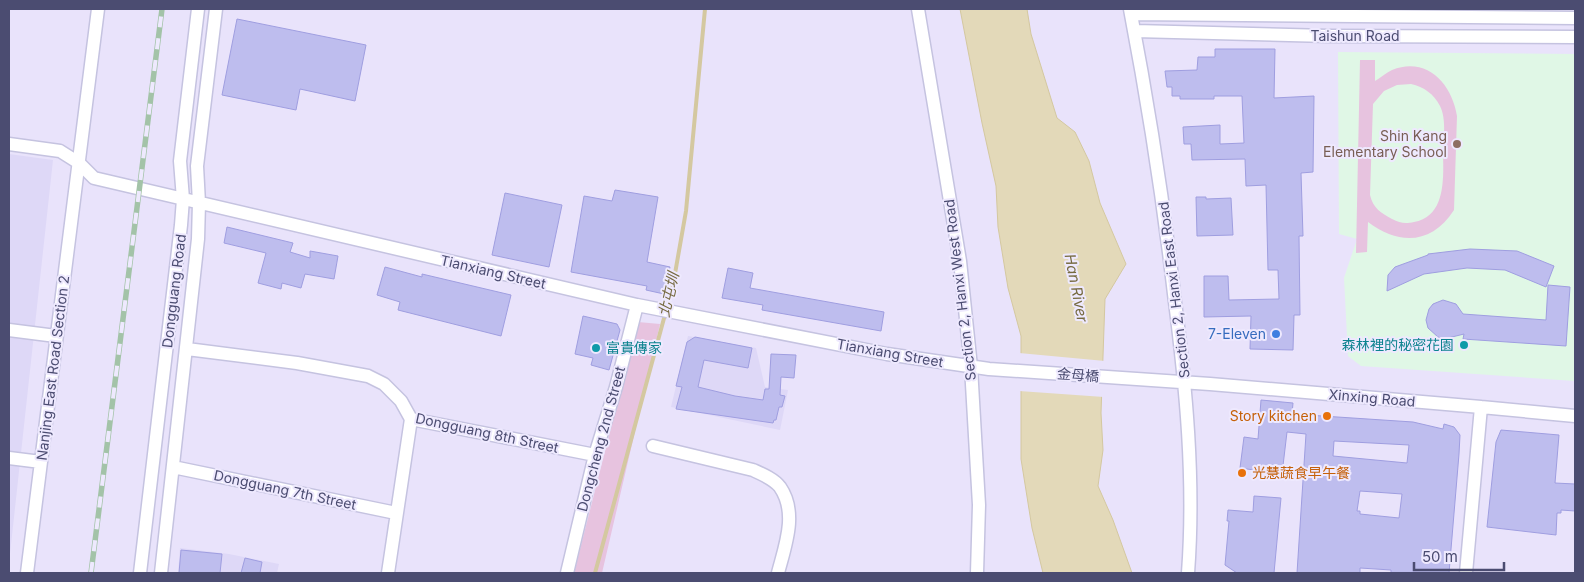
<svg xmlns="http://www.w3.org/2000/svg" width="1584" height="582" viewBox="0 0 1584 582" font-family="Inter,'Noto Sans TC',sans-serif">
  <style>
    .residential { fill: #ded8f7 }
    .education { fill: #e0f7e6 }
    .green { fill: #e7c3df; fill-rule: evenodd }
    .water { fill: #e3d9b9; stroke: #d4c8a0 }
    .pier { fill: #e9e3fb }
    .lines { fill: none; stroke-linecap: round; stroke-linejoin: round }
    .stream { stroke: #d4c8a0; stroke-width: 4 }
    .building { fill: #bebdee; stroke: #9f9ee0; fill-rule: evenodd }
    .minor-casing { stroke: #c5c3e0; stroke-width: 15 }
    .minor { stroke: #fff; stroke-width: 12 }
    .rail-casing { stroke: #a3c3a8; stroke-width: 5.5 }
    .rail { stroke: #eee9fe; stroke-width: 4; stroke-dasharray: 11; stroke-linecap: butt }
    .education-dot { fill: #8d6e63; stroke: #eee9fe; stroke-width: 2 }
    .shop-dot { fill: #3f7fe0; stroke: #eee9fe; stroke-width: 2 }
    .culture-dot { fill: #0f9aa8; stroke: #eee9fe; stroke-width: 2 }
    .food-dot { fill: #e8710a; stroke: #eee9fe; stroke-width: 2 }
    .labels { text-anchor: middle; stroke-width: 4; stroke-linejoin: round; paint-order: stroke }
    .street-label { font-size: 14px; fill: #4b4c71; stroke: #eee9fe }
    .education-label { font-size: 14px; fill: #785e54; stroke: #eee9fe; text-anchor: end }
    .shop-label { font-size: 14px; fill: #366cbe; stroke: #eee9fe; text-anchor: end }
    .culture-label { font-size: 14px; fill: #0d838f; stroke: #eee9fe; text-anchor: end }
    .food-label { font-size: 14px; fill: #c56008; stroke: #eee9fe; text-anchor: end }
    .water-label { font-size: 15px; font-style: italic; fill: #766a40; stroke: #eee9fe }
  </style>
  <rect width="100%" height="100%" fill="#e9e3fb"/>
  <path class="residential" d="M9,154L53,160L9,563Z
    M688,336L756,348L765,387L788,390L780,430L671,407Z
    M180,548L229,554L279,564L277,573H178Z"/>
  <path class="education" d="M1338,52L1575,54V381L1361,366L1348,356L1344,278L1357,239L1339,234Z"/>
  <path class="green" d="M1360,60H1375V81C1380,78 1386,73 1392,70C1427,56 1452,84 1457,116L1454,210C1432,244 1400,246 1368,222L1367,252L1356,253ZM1411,84C1424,87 1434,94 1440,106C1446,118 1444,135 1443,148C1443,173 1448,216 1414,222C1405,224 1400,223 1392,219C1381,213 1373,208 1370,195L1373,104L1384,91L1397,85Z
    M638,322L660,324L602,573H574Z"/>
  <path class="water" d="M960,9H1027L1031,34L1057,118L1075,132L1089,161L1100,203L1126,264L1105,299L1101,413L1103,450L1098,486L1113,520L1132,573H1043L1032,528L1021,459V336L1008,288L998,227L996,186L982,123Z"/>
  <path class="pier" d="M1019,353L1105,361L1104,397L1019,391Z"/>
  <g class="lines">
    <path class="stream" d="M595,573L673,285L686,211L705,9"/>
  </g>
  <path class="building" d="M237,19L366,45L355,101L300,89L296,110L222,95Z
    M1215,49H1275L1274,98L1314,96L1313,172L1301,173L1303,236H1299L1300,315H1294L1293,350L1250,349L1251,316L1204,317V276H1228L1229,300L1279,299L1278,270H1268L1266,185L1246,186L1245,159L1192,160L1191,144H1184L1183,127L1220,125V144L1244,143L1242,96H1214V99H1180V96H1172V87H1167L1165,71L1197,70L1198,57H1215Z
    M615,190L658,197L647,262L670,267L664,294L646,290L647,286L571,272L584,196L612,201Z
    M505,193L562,205L549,267L492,255Z
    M1196,197H1206V199L1231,198L1233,235L1197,236Z
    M227,227L293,243L290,252L310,258V251L338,256L334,279L305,274L301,288L282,283L281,289L258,283L266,253L224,243Z
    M1470,249L1517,251L1554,266L1546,287L1505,270L1467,268L1424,274L1387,291L1388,275L1395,267L1428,255V254Z
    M385,267L422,277V274L511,295L501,336L398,310L400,302L377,295Z
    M728,268L753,273L750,288L884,312L881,331L762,310L763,305L722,298Z
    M1548,285L1570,287L1566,346L1463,339L1464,334L1444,339L1438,337L1428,328L1426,320L1429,309L1433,304L1443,300L1456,304L1463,314L1546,320Z
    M583,316L617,324L620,330L609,370L591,365L593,358L575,354Z
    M695,337L752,348L748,368L704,360L698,387L735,396L763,400L765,389H769L771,354L796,355L794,378L781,377L780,395L785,396L782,407H779L776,420H774L773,423L676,409L682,387L676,386L687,342Z
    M1261,400L1293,403L1292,414L1413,422L1443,429L1444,424L1454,427L1460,435L1459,454L1449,573H1391V570L1360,568V573H1297L1306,434L1287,432L1282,474L1240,468L1244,437L1258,439ZM1334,441L1409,445L1407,463L1333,456ZM1360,491L1402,494L1399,518L1360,514V511H1357Z
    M1501,430L1559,435L1555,483L1575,484V511L1561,510V513H1557L1556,535L1487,527L1496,442Z
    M1254,496L1281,498L1274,573H1237L1225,565L1229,521H1227L1228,510L1253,512Z
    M181,550L222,554L220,573H179Z
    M245,558L262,562L260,573H241Z"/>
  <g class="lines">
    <g class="minor-casing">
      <path id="minor" d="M918,9L960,261L971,367L979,505L977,573
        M1130,9C1148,103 1163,198 1174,294C1186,387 1195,480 1188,573
        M1131,14L1575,18
        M1135,31L1328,36L1575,37
        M9,144L60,151L79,163L94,178L637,305L887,354L989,369L1210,384L1481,407L1575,416
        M9,330L56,336
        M187,349L297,363L368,376L384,384L401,401L411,419L595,455
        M653,446L753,470C762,474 774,479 780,487C798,513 785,546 778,573
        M9,458L41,462
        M173,467L396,513
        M27,573L98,9
        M140,573L181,225L183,199L180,161L198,9
        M161,573L198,239L199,203L197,166L216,9
        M388,573L411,419
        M567,573L595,455L616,387L637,305
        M1466,573L1481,407"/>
    </g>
    <use href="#minor" class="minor"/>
    <g class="rail-casing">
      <path id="rail" d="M91,573L162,9"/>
    </g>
    <use href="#rail" class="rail"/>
  </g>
  <circle class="education-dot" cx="1457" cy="144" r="5"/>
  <circle class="shop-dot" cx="1276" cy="334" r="5"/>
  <g class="culture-dot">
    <circle cx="1464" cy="345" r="5"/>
    <circle cx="596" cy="348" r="5"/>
  </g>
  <g class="food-dot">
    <circle cx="1327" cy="416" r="5"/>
    <circle cx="1242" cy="473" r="5"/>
  </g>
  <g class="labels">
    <g class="street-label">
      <text x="1355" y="41">Taishun Road</text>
      <text transform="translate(493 272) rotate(13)" y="5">Tianxiang Street</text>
      <text transform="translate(960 290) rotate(-97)" y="5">Section 2, Hanxi West Road</text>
      <text transform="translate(1174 290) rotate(-97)" y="5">Section 2, Hanxi East Road</text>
      <text transform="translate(174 291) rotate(-83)" y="5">Dongguang Road</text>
      <text transform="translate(890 353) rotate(10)" y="5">Tianxiang Street</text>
      <text transform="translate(53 368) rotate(-83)" y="5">Nanjing East Road Section 2</text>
      <text transform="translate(1078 375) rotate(4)" y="5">金母橋</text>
      <text transform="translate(1372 398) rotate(5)" y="5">Xinxing Road</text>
      <text transform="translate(487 433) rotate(12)" y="5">Dongguang 8th Street</text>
      <text transform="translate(601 439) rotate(-75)" y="5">Dongcheng 2nd Street</text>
      <text transform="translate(285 490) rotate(12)" y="5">Dongguang 7th Street</text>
    </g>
    <g class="education-label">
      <text x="1447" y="141">Shin Kang<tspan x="1447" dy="16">Elementary School</tspan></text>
    </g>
    <g class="shop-label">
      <text x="1266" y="339">7-Eleven</text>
    </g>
    <g class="culture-label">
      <text x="1454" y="350">森林裡的秘密花園</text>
      <text x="606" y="353" text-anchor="start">富貴傳家</text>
    </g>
    <g class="food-label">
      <text x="1317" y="421">Story kitchen</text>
      <text x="1252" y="478" text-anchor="start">光慧蔬食早午餐</text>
    </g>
    <g class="water-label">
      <text transform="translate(1076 288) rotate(79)" y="5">Han River</text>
      <text transform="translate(669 295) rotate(-77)" y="5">北屯圳</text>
    </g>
  </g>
  <rect width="1584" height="582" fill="none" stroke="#4b4c71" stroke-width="20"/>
  <path d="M1414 562v8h90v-8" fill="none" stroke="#4b4c71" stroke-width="2.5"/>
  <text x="1422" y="562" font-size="15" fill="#4b4c71" stroke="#eee9fe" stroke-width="4" paint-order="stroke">50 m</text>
</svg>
